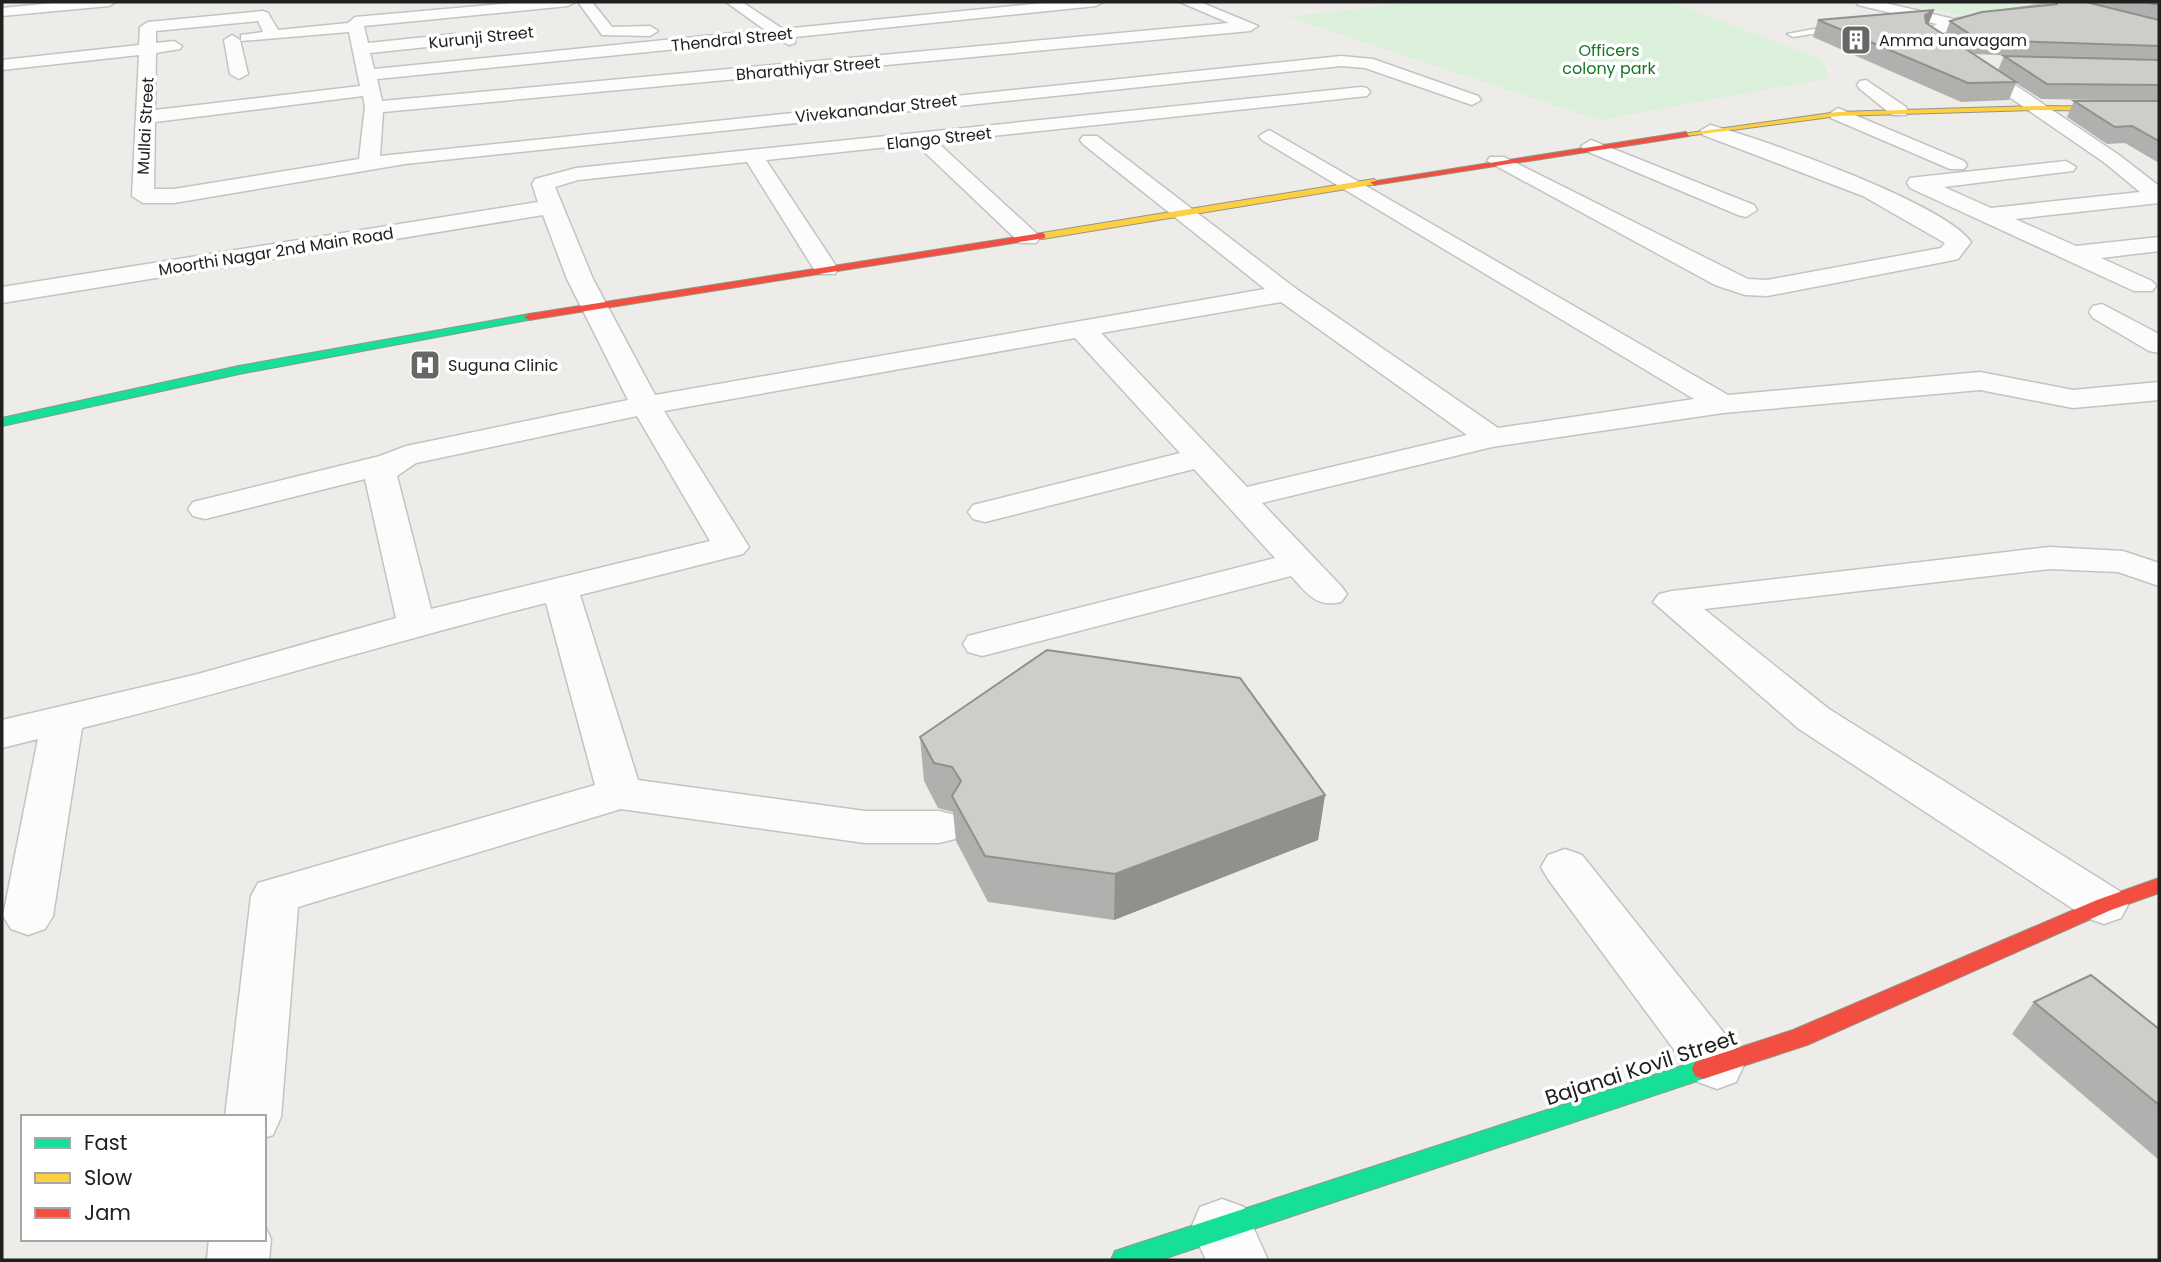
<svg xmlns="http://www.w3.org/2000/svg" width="2161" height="1262" viewBox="0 0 2161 1262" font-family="Poppins,sans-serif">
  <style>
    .park { fill: #daf0db }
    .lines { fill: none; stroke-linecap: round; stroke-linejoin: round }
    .lane-casing { stroke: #c3c3c1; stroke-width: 3 }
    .street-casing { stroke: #c3c3c1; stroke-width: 3 }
    .fast-casing { stroke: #939683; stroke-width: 2 }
    .slow-casing { stroke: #939683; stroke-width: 2 }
    .jam-casing { stroke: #939683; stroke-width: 2 }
    .lane { fill: #fcfcfc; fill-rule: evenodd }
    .street { fill: #fcfcfc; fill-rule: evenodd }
    .fast { fill: #16e098; fill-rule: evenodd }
    .slow { fill: #ffcf43; fill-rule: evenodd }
    .jam { fill: #f24e42; fill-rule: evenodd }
    .wall { fill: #b1b0ae; fill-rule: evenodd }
    .shaded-wall { fill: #90908d }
    .building { fill: #cecdca; stroke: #90908d; stroke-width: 2 }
    .labels { text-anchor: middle; stroke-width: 7; stroke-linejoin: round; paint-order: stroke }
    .far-street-label { font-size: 16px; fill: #202020; stroke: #fff }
    .far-poi-label { font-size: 16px; fill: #202020; stroke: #fff; text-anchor: start }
    .far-park-label { font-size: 16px; fill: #177524; stroke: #fff }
    .near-street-label { font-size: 21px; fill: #202020; stroke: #fff }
  </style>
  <rect width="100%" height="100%" fill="#edece9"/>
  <path class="park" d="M1415,2H1670L1821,59L1830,78L1599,120L1289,17Z
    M1900,2H2007L2042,9L1983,20Z"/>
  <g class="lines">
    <g class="lane-casing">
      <path id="lane" d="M1852,22L1856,23V27L1793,37L1787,34Z"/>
    </g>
    <g class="street-casing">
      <path id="street" d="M64,2H116L109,6L2,16V8Z
        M523,2H575L568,6L364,26L368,43L455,34L463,39L455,44L370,53L374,69L765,30L726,2H742L783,29L1054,2H1103L1096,6L795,37V43L789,45L777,39L377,79L382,101L1229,23L1180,2H1200L1258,26L1250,31L383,112L380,156L1341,56L1373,59L1478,96L1481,100L1472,105L1365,68L1341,66L405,164L174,203H143L132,196L139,55L2,70V60L139,45L140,27L148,22L263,11L268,13L278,30L348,23L355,17ZM258,21L263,32L241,35V41L349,32L360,86L155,110L156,53L180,49L182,46L174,41L156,43V31ZM363,96L365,107L359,159L174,189H154L155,122Z
        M578,2H592L612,27L650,26L658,31L650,36L602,35Z
        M1856,2H1881L1954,19L2057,2H2092L2085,6L1976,23L1939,34L2119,155L2159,186V203L2015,219L2076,246L2159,237V251L2101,258L2152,281L2156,286L2152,291H2134L1910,188L1907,183L1910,178L1918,177L2066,161L2076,167L2073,171L1944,187L1991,208L2140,192L2105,163L1922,37V31L1937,24L1858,5Z
        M232,35L240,40L248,74L239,79L230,74L224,40Z
        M1866,80L1906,107L1908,111L1906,115H1892L1860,89L1857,85L1860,81Z
        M1361,87L1367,88L1370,92L1367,96L937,142L1036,233L1040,238L1036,243H1020L916,144L766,160L838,269L835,274H817L747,162L578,180L555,187L593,279L655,395L1265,289L1083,144L1080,140L1083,136H1097L1295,288L1498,428L1694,399L1262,140L1259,136L1269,130L1728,395L1980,372L2073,390L2159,382V400L2073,408L1980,390L1723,413L1492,447L1262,503L1341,586L1347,594L1341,602C1316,608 1307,593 1291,576L982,656L968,652L963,644L968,636L1275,558L1194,469L985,522L973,519L968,512L973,505L1180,453L1075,338L664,411L749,547L743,554L580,595L638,780L865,811H939L955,815L962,827L955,839L939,843H865L621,809L298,907L281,1117L273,1135L264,1138V1117H225L251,896L258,883L595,785L546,603C390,642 238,690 82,728L53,916L45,929L28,935L11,929L3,916L38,739L2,748V720L198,674L396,618L365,479L205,519L193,516L188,509L193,502L380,456L406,446L628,400L567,279L543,215L2,303V287L538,202L532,184L535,179L576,168ZM1281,302L1467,435L1247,487L1101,333ZM637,416L710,541L431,609L397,476L416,463Z
        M1838,108L1964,161L1967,165L1964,169H1950L1831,118L1829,114Z
        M1710,125C1760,138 1944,203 1971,242L1958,259L1949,261L1767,296L1745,295L1715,285L1487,161L1490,157H1504L1748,279L1767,280L1941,248L1945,243L1863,196L1703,135L1700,131Z
        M1591,140L1754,205L1757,210L1746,217L1738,215L1584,150L1581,146Z
        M2102,304L2159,334V353L2149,351L2093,318L2089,312L2093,306Z
        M2050,547L2123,551L2159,563V586L2118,572L2050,569L1704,609L1829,709L2121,892L2128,905L2121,918L2104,924L2087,918L1799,729L1653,602L1659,594L1672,591Z
        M1565,849L1582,855L1736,1048L1744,1065L1736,1082L1717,1089L1698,1082L1548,879L1541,867L1548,855Z
        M1222,1199L1244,1207L1268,1260H1206L1191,1228L1200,1207Z
        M264,1224L271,1239L269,1260H207L209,1239H264Z"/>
    </g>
    <g class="fast-casing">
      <path id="fast" d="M529,314L533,315V319L239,374L2,426V418L239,366Z
        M1703,1059L1711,1062L1714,1069L1711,1076L1703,1079L1160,1260H1111L1115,1251L1124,1248Z"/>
    </g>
    <g class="slow-casing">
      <path id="slow" d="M2034,106L2159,107V111L2034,110L1838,116L1686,136L1682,134L1838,112Z
        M1374,179L1378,182L1377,184L1042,239L1037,236L1042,233Z"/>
    </g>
    <g class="jam-casing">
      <path id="jam" d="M1686,132L1689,136L1374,185L1370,182Z
        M1042,233L1045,234V238L529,320L524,317L529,314Z
        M2159,878V893L2111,910L1807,1045L1703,1079L1695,1076L1692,1069L1695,1062L1793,1030L2097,900Z"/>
    </g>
    <use href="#lane" class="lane"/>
    <use href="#street" class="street"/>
    <use href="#fast" class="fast"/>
    <use href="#slow" class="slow"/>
    <use href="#jam" class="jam"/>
  </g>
  <path class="wall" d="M2057,2L2094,4L2093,2H2159V101L2041,99L2016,83L2009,100L1961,102L1813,37L1818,20L1934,10L1928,24L1945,35L1950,21L2056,4ZM1974,54L2068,58L2004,56L1998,70Z
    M2074,101H2159V163L2125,143L2107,144L2067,117Z
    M920,737L1325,795L1318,840L1114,920L988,902L956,841L953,812L938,808L924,781Z
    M2034,1002L2159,1029V1160L2012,1034Z"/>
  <path class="shaded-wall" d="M1934,10L1928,25L1919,31L1925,15Z
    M1325,795L1318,840L1114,920L1115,874Z"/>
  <path class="building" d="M2057,2H2086L2159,20V46L1979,40L1950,21L1982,12L2057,4Z
    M2145,2H2159V5Z
    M1934,10L1925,15L1926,23L2016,82L1968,83L1818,20Z
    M2004,56L2159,60V85L2047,84Z
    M2074,101H2159V141L2132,126L2115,127Z
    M1047,650L1240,678L1325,795L1115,874L985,856L952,796L961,781L952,767L934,763L920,737Z
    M2091,975L2159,1029V1105L2034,1002Z"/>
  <defs>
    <g id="building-square" transform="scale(1.575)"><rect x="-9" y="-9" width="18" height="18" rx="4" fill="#686766" stroke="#fff"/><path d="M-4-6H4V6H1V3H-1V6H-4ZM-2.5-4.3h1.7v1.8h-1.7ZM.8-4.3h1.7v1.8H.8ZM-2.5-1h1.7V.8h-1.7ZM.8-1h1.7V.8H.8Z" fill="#fff"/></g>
    <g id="hospital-square" transform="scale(1.575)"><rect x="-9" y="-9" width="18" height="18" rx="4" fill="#686766" stroke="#fff"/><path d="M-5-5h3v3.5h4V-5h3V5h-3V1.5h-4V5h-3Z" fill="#fff"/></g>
  </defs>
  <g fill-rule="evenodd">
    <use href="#building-square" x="1856" y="40"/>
    <use href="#hospital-square" x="425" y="365"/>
  </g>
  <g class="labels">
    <g class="far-street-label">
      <text transform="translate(481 37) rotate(-6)" y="6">Kurunji Street</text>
      <text transform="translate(732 39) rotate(-6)" y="6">Thendral Street</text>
      <text transform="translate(808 68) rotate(-5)" y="6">Bharathiyar Street</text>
      <text transform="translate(876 108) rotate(-6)" y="6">Vivekanandar Street</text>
      <text transform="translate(145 126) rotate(-87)" y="6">Mullai Street</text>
      <text transform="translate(939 138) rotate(-6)" y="6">Elango Street</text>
      <text transform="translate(276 251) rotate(-9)" y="6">Moorthi Nagar 2nd Main Road</text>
    </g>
    <g class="far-poi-label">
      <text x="1879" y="46">Amma unavagam</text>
      <text x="448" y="371">Suguna Clinic</text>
    </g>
    <g class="far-park-label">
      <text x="1609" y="56">Officers<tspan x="1609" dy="18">colony park</tspan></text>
    </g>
    <g class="near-street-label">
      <text transform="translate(1641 1068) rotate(-18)" y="7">Bajanai Kovil Street</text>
    </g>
  </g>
  <rect width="2161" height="1262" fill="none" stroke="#202020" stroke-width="7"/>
  <rect x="21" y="1115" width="245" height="126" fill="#ffffff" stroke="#a6a6a6" stroke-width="2"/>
  <rect x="35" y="1138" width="35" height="10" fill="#16e098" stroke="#a6a6a6" stroke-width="2"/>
  <text x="84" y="1150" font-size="21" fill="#202020">Fast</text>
  <rect x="35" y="1173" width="35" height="10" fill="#ffcf43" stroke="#a6a6a6" stroke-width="2"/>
  <text x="84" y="1185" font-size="21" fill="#202020">Slow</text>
  <rect x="35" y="1208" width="35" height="10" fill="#f24e42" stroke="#a6a6a6" stroke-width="2"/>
  <text x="84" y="1220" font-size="21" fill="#202020">Jam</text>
</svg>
